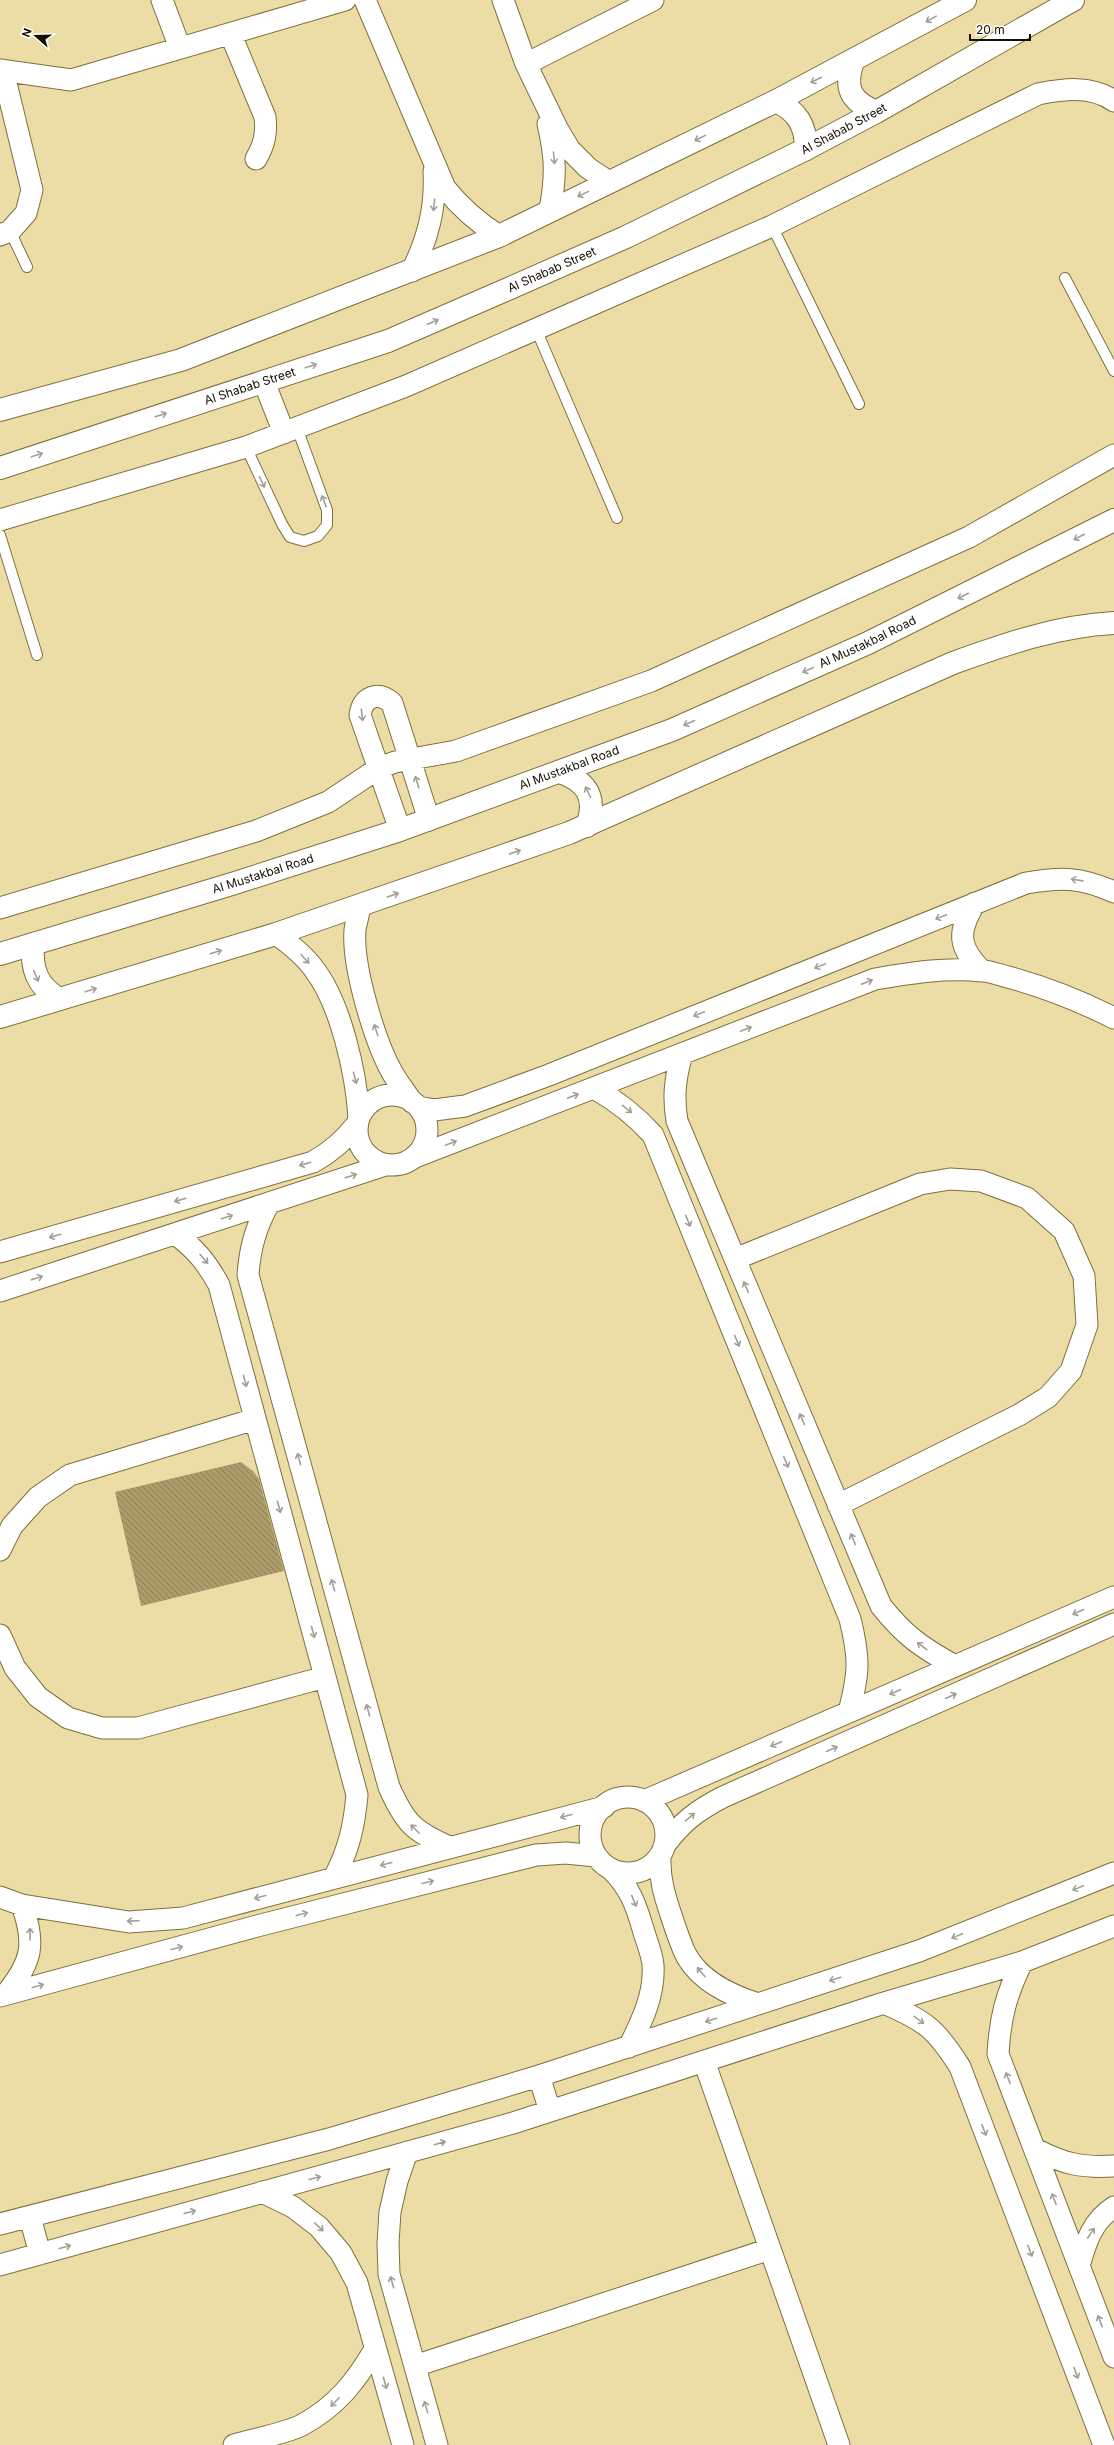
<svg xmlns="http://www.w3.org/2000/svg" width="1114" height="2445" viewBox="0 0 1114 2445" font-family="Inter,sans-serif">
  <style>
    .building { fill: url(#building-back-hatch) }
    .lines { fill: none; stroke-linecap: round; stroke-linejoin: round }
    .service-casing { stroke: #7f703d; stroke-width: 12 }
    .minor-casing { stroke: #7f703d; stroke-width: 23 }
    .tertiary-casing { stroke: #7f703d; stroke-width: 24 }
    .secondary-casing { stroke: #7f703d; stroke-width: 24 }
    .service { stroke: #fff; stroke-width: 10 }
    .minor { stroke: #fff; stroke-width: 21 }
    .tertiary { stroke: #fff; stroke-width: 22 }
    .secondary { stroke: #fff; stroke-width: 22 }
    .oneway { stroke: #a19f99 }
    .labels { text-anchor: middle; stroke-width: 3.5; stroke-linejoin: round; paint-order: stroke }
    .street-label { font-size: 12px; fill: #140e00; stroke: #fffdf8 }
  </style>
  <defs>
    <pattern id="building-back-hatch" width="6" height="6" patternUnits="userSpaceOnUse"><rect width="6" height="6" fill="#ac9c69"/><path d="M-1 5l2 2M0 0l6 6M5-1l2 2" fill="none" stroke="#8b7e54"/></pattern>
  </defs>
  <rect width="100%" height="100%" fill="#ecdca6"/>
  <path class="building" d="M241,1462L253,1471L259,1479L284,1571L141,1606L115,1492Z"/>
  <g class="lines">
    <g class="service-casing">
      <path id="service" d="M772,226L859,404
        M10,231L27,267
        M1065,278L1114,371
        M536,329L617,518
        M246,447L282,524L290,537L304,541L318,536L327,525V510L297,428
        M0,535L37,655"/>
    </g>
    <g class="minor-casing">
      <path id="minor" d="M162,0L180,48
        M365,0L445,188C461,208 477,222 499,236
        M503,0L526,64L557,128L570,150L588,168L609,182
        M231,35L265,117C267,134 264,145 256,159
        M526,64L653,0
        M0,70L71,80L345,0
        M548,124C556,158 556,177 550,210
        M0,235L10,231L26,213L32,190L3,71
        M412,271C428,238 436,208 434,171
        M264,382L284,433
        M0,520L246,447L406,386L772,226L1038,94C1064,89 1091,85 1114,101
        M400,830L360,715C363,696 378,691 392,703L429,820
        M975,903C957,932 958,947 982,971
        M360,906C359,914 356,922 355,930C352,966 375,1043 393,1074C399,1084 406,1093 412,1102
        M0,908L256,831L328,802L379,768L395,762L456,751L651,681L969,537L1114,455
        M276,934C290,944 304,955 314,969C341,1004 356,1073 359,1117
        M682,1054C675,1078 673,1097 677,1121L881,1606C905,1636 921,1647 955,1666
        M594,1088C617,1101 635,1115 653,1135L850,1619C860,1659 859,1673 849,1712
        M357 1130a35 35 0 1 1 70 0a35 35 0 1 1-70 0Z
        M419,1107L434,1110L465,1106L549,1075L1026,883C1062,877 1080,877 1114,892
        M415,1157L875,979C910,973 946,967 982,971C990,971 1000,975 1008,977C1045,987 1080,1001 1114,1018
        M269,1203C256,1227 250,1247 248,1275L389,1787C405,1823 413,1831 449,1847
        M175,1234C195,1248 207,1263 219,1285L357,1795C354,1827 349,1849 334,1878
        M0,1252L313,1162C331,1152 344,1141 357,1124
        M735,1259L920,1184L950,1179L981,1181L1027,1198L1064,1231L1084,1276L1087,1325L1071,1371L1048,1397L1019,1415L838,1505
        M0,1291L385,1165
        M0,1550L12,1526L38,1497L70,1475L255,1419
        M0,1635L15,1668L38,1697L68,1718L102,1728H138L325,1677
        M590 1835a38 38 0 1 1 76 0a38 38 0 1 1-76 0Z
        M644,1801L1114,1597
        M664,1846C682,1822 696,1811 723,1797L1114,1624
        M660,1856C659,1879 665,1897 672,1918C676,1930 680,1942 685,1953C699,1981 730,1995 758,2004
        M612,1870C630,1888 636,1905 643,1929C646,1940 652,1953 653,1965C655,1994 642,2021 629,2047
        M0,1897L22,1905L129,1922L183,1918L604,1807
        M1022,1962C1006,1995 1000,2018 998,2054L1114,2357
        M6,1994C32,1962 36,1944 22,1905
        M0,1996L257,1926L536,1855L566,1853L596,1856
        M884,2003C926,2021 936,2029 960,2067L1104,2445
        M704,2061L839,2445
        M539,2076L550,2111
        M1035,2149C1064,2164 1082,2168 1114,2166
        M407,2152L397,2181L390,2212L388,2243L389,2274L437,2445
        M262,2192L293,2207L319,2227L341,2253L357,2283L403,2445
        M30,2217L40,2254
        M0,2224L329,2139L539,2076L919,1951L1114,1873
        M0,2265L513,2123L884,2003L1022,1962L1114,1926
        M1079,2266C1086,2242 1092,2221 1114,2207
        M415,2366L770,2249
        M234,2445C254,2439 284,2434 302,2425C337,2406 356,2381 375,2349"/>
    </g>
    <g class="tertiary-casing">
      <g id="tertiary">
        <path d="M853,61C844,88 850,101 876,112"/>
        <path d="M776,101C797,111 806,125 806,149"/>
        <path d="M0,410L181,360L499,236L776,101L965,0"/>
        <path id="s1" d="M0,468L388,341L508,289L626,237L806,149L876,112L1073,0"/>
      </g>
    </g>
    <g class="secondary-casing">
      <g id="secondary">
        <path d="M560,772C588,782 597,798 587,826"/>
        <path d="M33,944C31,969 37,986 59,999"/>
        <path id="s2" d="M0,954L235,883L400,830L672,730L868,643L1114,520"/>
        <path d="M0,1017L276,934L569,833L953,663C1006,644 1057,626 1114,623"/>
      </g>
    </g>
    <use href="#service" class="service"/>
    <use href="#minor" class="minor"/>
    <use href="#tertiary" class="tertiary"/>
    <use href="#secondary" class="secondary"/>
  </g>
  <defs><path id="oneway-shaft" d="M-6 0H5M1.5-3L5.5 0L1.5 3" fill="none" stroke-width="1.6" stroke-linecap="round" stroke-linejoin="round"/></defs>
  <g class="oneway">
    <use href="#oneway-shaft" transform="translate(931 19) rotate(151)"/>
    <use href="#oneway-shaft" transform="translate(816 80) rotate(153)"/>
    <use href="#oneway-shaft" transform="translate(700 138) rotate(154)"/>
    <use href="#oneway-shaft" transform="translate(554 158) rotate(85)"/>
    <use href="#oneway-shaft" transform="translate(583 194) rotate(154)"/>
    <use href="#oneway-shaft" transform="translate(434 205) rotate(97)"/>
    <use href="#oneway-shaft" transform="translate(433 322) rotate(-23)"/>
    <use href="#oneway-shaft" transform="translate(311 366) rotate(-18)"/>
    <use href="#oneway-shaft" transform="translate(161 415) rotate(-18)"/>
    <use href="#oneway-shaft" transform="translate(37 455) rotate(-18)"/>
    <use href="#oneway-shaft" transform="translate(262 482) rotate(65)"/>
    <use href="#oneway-shaft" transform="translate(324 501) rotate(-110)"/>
    <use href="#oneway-shaft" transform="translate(1079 537) rotate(153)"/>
    <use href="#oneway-shaft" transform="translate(963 596) rotate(153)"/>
    <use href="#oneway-shaft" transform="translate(808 670) rotate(156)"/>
    <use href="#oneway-shaft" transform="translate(362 715) rotate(83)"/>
    <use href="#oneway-shaft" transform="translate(689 723) rotate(156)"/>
    <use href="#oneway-shaft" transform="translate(417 782) rotate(-108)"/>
    <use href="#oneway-shaft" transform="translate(588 792) rotate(-116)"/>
    <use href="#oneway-shaft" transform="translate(515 852) rotate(-19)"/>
    <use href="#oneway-shaft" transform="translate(1077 880) rotate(-172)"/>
    <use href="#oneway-shaft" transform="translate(393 895) rotate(-19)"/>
    <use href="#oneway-shaft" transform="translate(941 917) rotate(158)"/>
    <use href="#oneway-shaft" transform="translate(216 952) rotate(-17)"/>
    <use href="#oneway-shaft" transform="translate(305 959) rotate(48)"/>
    <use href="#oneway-shaft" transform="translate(820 966) rotate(158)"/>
    <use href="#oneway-shaft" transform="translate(36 976) rotate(66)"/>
    <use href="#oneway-shaft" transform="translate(867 982) rotate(-21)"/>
    <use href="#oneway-shaft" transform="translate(91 990) rotate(-17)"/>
    <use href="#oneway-shaft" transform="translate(699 1014) rotate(158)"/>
    <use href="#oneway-shaft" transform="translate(746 1029) rotate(-21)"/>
    <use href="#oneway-shaft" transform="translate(376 1030) rotate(-108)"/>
    <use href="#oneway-shaft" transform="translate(355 1078) rotate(75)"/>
    <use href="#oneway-shaft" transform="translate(573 1096) rotate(-21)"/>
    <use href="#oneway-shaft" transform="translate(627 1109) rotate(39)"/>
    <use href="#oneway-shaft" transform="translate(451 1143) rotate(-21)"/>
    <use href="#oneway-shaft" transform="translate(305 1164) rotate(164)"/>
    <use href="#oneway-shaft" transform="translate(351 1176) rotate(-18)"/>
    <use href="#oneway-shaft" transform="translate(180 1200) rotate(164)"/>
    <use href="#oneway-shaft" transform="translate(227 1217) rotate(-18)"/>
    <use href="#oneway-shaft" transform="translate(688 1221) rotate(68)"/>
    <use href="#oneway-shaft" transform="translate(55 1236) rotate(164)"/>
    <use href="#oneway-shaft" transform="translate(204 1259) rotate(49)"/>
    <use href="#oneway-shaft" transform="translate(37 1278) rotate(-18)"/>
    <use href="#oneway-shaft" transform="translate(746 1287) rotate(-113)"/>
    <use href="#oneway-shaft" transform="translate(737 1341) rotate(68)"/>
    <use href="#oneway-shaft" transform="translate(245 1381) rotate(75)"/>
    <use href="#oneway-shaft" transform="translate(802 1419) rotate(-113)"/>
    <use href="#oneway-shaft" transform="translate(299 1459) rotate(-105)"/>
    <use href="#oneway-shaft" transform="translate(786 1462) rotate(68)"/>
    <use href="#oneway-shaft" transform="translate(279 1507) rotate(75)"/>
    <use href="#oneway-shaft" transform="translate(853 1539) rotate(-113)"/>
    <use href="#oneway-shaft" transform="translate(333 1585) rotate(-105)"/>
    <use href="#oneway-shaft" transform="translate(1078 1612) rotate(156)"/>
    <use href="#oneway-shaft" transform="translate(313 1632) rotate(75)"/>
    <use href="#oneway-shaft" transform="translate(922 1646) rotate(-143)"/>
    <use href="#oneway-shaft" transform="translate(895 1692) rotate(157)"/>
    <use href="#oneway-shaft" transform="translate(951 1696) rotate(-24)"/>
    <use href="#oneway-shaft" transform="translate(368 1710) rotate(-105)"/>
    <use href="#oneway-shaft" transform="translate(776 1744) rotate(157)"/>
    <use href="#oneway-shaft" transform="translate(832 1749) rotate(-24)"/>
    <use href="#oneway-shaft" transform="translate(566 1816) rotate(165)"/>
    <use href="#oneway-shaft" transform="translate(690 1817) rotate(-40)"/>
    <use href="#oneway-shaft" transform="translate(415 1829) rotate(-135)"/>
    <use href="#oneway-shaft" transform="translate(386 1864) rotate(165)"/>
    <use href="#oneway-shaft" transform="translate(428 1882) rotate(-14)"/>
    <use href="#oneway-shaft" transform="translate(1078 1888) rotate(158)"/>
    <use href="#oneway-shaft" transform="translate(260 1897) rotate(165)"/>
    <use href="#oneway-shaft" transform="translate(634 1901) rotate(68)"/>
    <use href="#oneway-shaft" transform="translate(302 1914) rotate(-14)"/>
    <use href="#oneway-shaft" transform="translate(133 1921) rotate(178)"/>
    <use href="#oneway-shaft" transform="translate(30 1934) rotate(-90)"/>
    <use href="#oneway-shaft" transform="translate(957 1936) rotate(158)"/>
    <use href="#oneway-shaft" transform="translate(177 1948) rotate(-15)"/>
    <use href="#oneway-shaft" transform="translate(701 1972) rotate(-130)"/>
    <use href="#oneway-shaft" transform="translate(835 1979) rotate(162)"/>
    <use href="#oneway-shaft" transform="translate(38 1986) rotate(-15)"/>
    <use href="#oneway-shaft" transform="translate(711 2020) rotate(162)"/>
    <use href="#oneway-shaft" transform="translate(919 2020) rotate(36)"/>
    <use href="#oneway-shaft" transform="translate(1008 2078) rotate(-111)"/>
    <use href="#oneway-shaft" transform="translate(984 2130) rotate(69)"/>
    <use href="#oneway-shaft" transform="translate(440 2143) rotate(-16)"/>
    <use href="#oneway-shaft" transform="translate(315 2178) rotate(-15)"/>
    <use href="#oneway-shaft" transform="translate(1054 2199) rotate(-111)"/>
    <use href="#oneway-shaft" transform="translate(190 2212) rotate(-15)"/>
    <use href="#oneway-shaft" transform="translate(319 2227) rotate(44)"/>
    <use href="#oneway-shaft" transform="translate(1091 2233) rotate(-56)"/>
    <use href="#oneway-shaft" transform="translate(65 2247) rotate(-15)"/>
    <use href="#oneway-shaft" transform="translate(1030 2251) rotate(69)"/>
    <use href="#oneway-shaft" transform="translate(392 2282) rotate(-106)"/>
    <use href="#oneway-shaft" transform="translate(1100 2321) rotate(-111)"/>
    <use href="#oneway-shaft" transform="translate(1076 2373) rotate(69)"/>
    <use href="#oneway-shaft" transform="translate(385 2383) rotate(74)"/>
    <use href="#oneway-shaft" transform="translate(335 2402) rotate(135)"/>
    <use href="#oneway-shaft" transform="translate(426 2407) rotate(-106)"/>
  </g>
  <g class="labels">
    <g class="street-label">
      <text dy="4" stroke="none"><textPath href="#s1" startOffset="911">Al Shabab Street</textPath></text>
      <text dy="4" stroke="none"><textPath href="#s1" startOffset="587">Al Shabab Street</textPath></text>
      <text dy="4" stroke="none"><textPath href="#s1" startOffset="263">Al Shabab Street</textPath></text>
      <text dy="4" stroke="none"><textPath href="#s2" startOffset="923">Al Mustakbal Road</textPath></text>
      <text dy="4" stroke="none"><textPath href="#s2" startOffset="599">Al Mustakbal Road</textPath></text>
      <text dy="4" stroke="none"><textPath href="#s2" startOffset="275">Al Mustakbal Road</textPath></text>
    </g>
  </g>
  <g transform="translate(36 36) rotate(290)" stroke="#fffdf8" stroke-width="3" paint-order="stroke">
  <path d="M0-3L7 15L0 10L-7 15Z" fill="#140e00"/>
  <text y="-6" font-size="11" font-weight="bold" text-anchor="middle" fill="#140e00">N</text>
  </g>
  <path d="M970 34v6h60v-6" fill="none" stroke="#140e00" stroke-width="2"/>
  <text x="976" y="34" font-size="12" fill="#140e00" stroke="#fffdf8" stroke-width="3" paint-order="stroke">20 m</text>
</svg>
